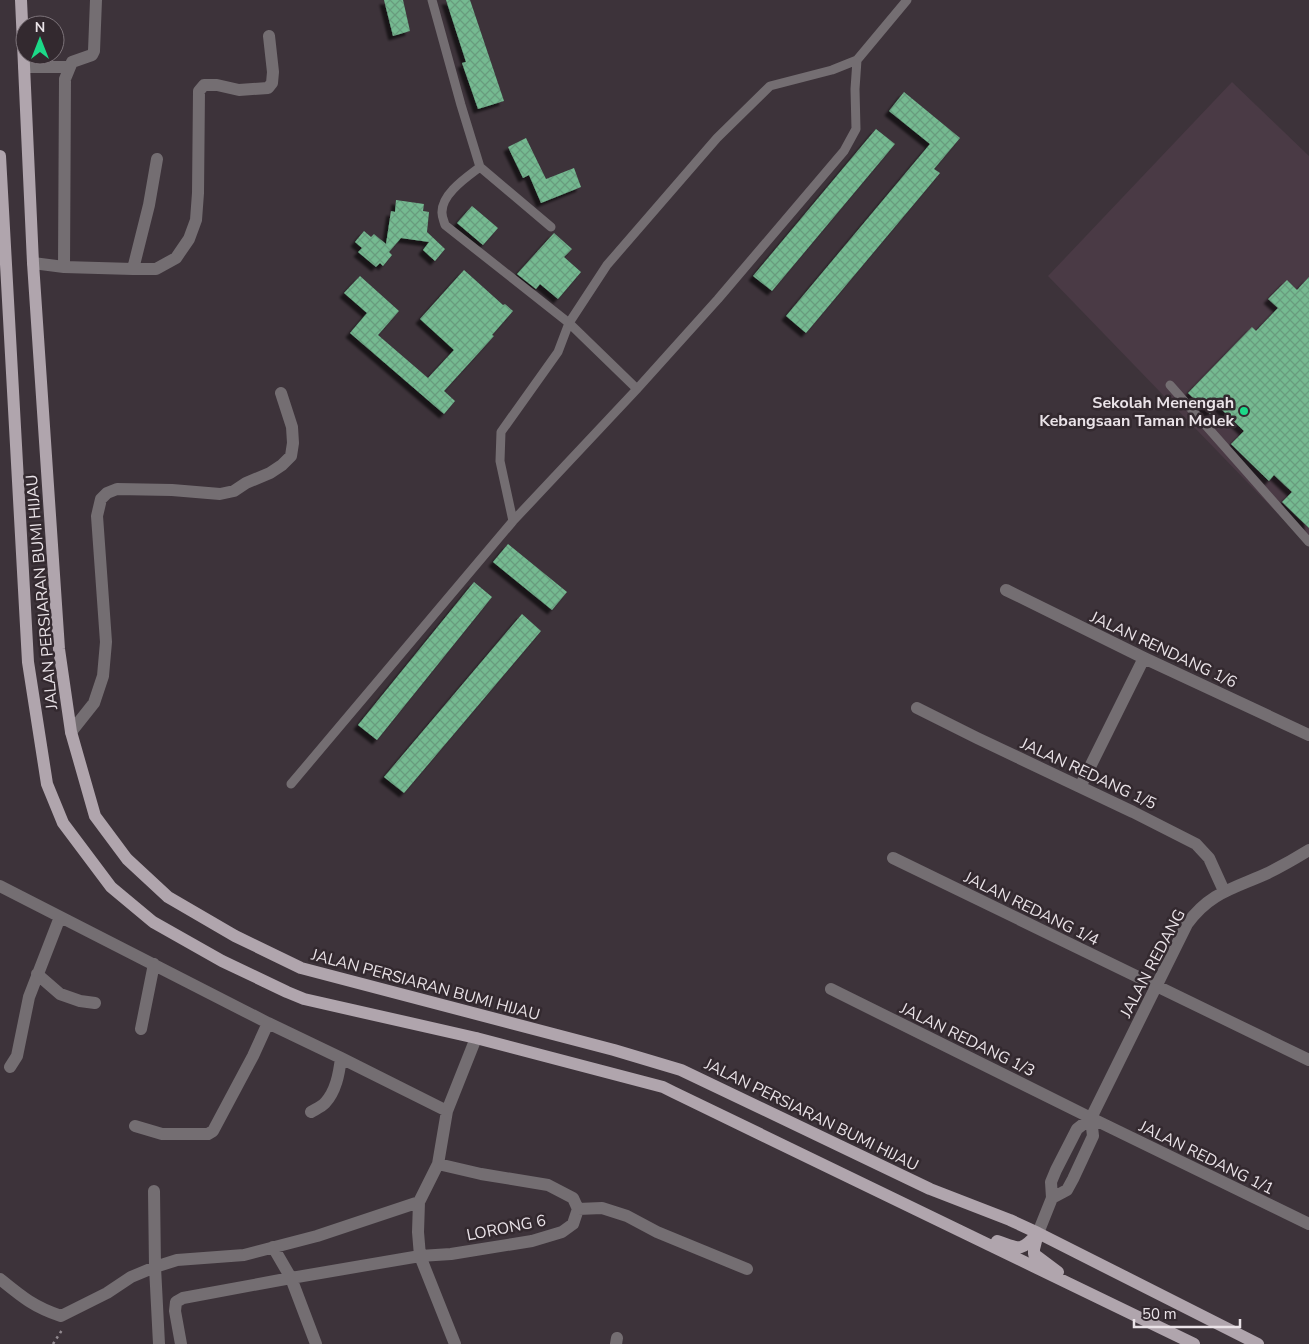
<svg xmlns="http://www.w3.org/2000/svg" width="1309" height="1344" viewBox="0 0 1309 1344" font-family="'Nunito Sans',sans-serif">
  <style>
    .built { fill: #4a3a45 }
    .building { fill: url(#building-cross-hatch); filter: url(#shadow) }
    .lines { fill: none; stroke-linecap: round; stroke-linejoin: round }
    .path { stroke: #928a90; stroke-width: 2.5; stroke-dasharray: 2.5 4; stroke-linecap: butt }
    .lane { stroke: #746e72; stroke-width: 9 }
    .street { stroke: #746e72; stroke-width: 12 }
    .primary { stroke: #b0a5ad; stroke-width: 12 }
    .poi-dot { fill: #1cd988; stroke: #33292f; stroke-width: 2 }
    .labels { text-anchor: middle; stroke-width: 5; stroke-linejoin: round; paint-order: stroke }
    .poi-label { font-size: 16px; font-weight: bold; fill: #eae3e8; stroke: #33292f; text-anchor: end }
    .street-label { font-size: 16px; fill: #eae3e8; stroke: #33292f }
  </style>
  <defs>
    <pattern id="building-cross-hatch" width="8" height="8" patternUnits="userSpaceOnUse" patternTransform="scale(1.25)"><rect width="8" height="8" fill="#74ba91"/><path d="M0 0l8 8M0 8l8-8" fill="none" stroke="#689c7e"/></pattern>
    <filter id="shadow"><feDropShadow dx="-4.5" dy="4.5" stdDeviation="1" flood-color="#0009"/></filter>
  </defs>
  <rect width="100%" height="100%" fill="#3d333a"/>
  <path class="built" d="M1232,82L1309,156V546L1048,276Z"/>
  <path class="building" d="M384,0H403L410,31L393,36Z
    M446,0H470L504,101L478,109L462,63L466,62Z
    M904,92L960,138L934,169L940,173L806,333L786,316L930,144L889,111Z
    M876,129L895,144L772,291L753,276Z
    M526,138L546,179L574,168L581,187L541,203L529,175L523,178L508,147Z
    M396,200L424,204L423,211L429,212L427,232L445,249L435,261L423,250L429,242L401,238L389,252L392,255L383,266L380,263L376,267L358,252L362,248L355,242L364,231L371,237L374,234L386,244L391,211L395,212Z
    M472,206L498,228L483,245L457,223Z
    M554,233L572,249L564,257L581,272L558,299L540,284L536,289L517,274Z
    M464,270L503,305L505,304L513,311L492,335L494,336L444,391L455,401L444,414L350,333L367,313L344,293L360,276L399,311L378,335L428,378L454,350L420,319Z
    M1309,277V528L1282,502L1292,492L1274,475L1269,481L1231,444L1244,431L1218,406L1210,414L1188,393L1252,327L1256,331L1278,308L1268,299L1287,280L1297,290Z
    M508,544L567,592L552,610L493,562Z
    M474,582L492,597L377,740L358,725Z
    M522,614L541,631L404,793L384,777Z"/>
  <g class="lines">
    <path class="path" d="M53,1344L62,1330"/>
    <path class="lane" d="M432,0L461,105L480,167L551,227
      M480,167C467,177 441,194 442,213C442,217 444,221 445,225L569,323L637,389
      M1170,385L1309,542
      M513,521L500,461L501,432L558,352L569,323L607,265L717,138L770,86L832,70L857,60
      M291,784L513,521L637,389L718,299L844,151L856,129L855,89L857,60L907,0"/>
    <path class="street" d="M24,67H69
      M33,263L64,267L133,269H156L176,258L189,239L196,220L198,193L199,91L204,85H217L239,90L268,88L272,83L273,72L269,36
      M64,267L65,79L72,62L92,55L94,51L96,0
      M133,269L149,205L157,159
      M1006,590L1144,658L1309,735
      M917,708L977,738L1133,812L1196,844L1209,858L1224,891
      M71,732L94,703L103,676L106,642L97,516L101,499L107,493L117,489L172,490L220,494L234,491L246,483L270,473L282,465L291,456L293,443L292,427L281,393
      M1080,787L1144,658
      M893,858L1309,1060
      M0,886L268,1023L341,1058L447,1111
      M37,974L60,994L80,1001L95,1003
      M831,989L1091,1118L1309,1224
      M141,1029L154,964
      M10,1067L17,1056L29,997L60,917
      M311,1112C316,1109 321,1107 325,1103C336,1091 339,1074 341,1058
      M135,1126L162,1134H208L213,1131L253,1056L268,1023
      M154,1191L155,1267L159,1344
      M1052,1198L1067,1190L1073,1179L1093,1136L1091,1118
      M419,1202L418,1232L420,1256L451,1254L532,1241L562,1232L573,1224L578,1209L573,1198L548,1185L481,1174L438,1164
      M578,1209L602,1208L627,1216L657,1232L747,1269
      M1038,1233L1052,1198L1051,1182L1056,1170L1077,1129L1091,1118L1187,924C1210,892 1235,888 1268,873C1282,866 1296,858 1309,850
      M273,1247L291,1278L316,1344
      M0,1279C22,1297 34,1307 61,1316L107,1293L131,1277L155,1267L177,1260L244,1255L317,1236L419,1202L438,1164L447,1111L476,1038
      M181,1344L175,1311L176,1302L183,1298L291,1278L420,1256L455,1344
      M616,1344L617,1338"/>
    <path class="primary" d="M21,0L33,263L59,649L71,732L95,816L127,859L168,897L235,936L301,968L614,1050L681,1070L930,1189L1010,1220L1038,1233L1258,1344
      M0,156L28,662L47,784L63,823L111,887L153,922L222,961L287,992L304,999L476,1038L663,1087L673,1092L1194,1344
      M1038,1233L1034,1249V1254L1058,1272
      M997,1241C1018,1248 1020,1253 1036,1235"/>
  </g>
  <circle class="poi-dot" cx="1244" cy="411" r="5"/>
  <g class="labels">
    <g class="poi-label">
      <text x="1234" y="408">Sekolah Menengah<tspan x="1234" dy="18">Kebangsaan Taman Molek</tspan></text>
    </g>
    <g class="street-label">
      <text transform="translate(41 592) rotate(-95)" y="6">JALAN PERSIARAN BUMI HIJAU</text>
      <text transform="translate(1164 649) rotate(25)" y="6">JALAN RENDANG 1/6</text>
      <text transform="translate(1089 773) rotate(25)" y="6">JALAN REDANG 1/5</text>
      <text transform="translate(1032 908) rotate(26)" y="6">JALAN REDANG 1/4</text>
      <text transform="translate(1152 963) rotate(-62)" y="6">JALAN REDANG</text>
      <text transform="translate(426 984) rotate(15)" y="6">JALAN PERSIARAN BUMI HIJAU</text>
      <text transform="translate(968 1039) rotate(26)" y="6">JALAN REDANG 1/3</text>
      <text transform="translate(812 1114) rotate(26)" y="6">JALAN PERSIARAN BUMI HIJAU</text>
      <text transform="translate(1207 1157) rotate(26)" y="6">JALAN REDANG 1/1</text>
      <text transform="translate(506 1227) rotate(-11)" y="6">LORONG 6</text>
    </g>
  </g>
  <g transform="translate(40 40)"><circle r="24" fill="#33292f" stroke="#7c7379"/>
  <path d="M0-4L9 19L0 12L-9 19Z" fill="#1cd988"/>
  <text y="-8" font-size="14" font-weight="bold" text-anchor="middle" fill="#eae3e8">N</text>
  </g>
  <path d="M1134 1319v8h106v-8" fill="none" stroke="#eae3e8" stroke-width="2.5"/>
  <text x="1142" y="1319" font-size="15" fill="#eae3e8" stroke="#33292f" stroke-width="4" paint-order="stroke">50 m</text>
</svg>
